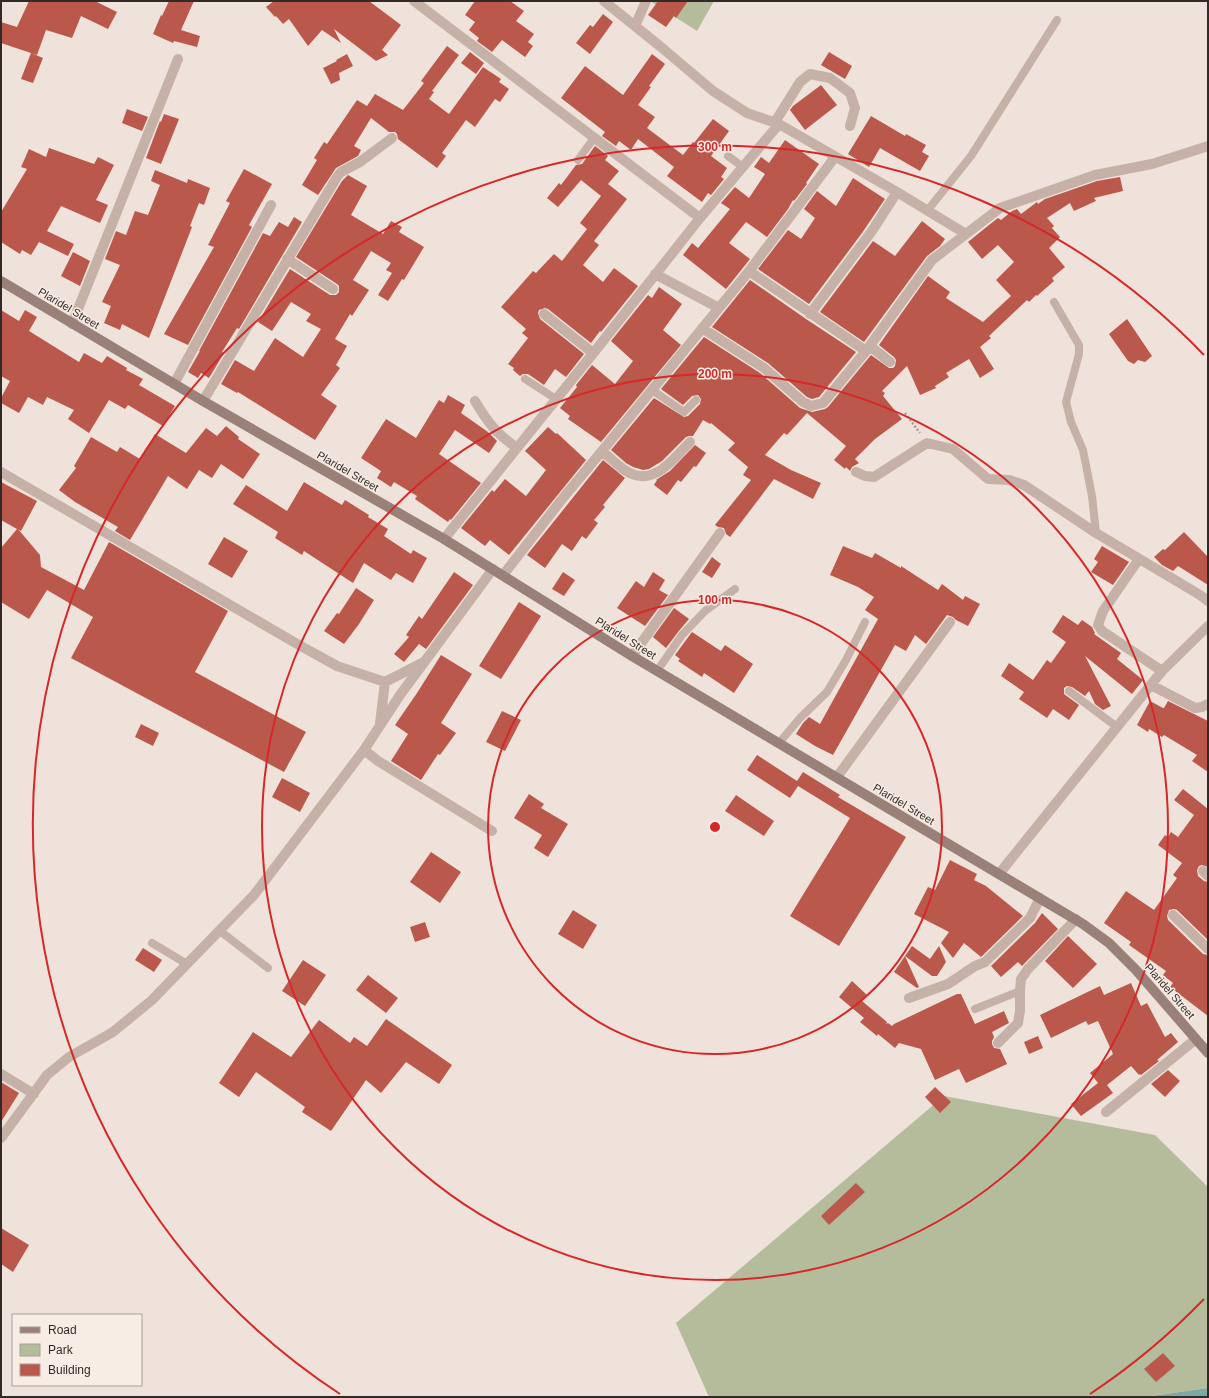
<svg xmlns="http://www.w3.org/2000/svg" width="1209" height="1398" viewBox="0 0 1209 1398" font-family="Arial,sans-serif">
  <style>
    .green { fill: #b5bc9b }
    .water { fill: #7ba9a5 }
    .building { fill: #bb584c }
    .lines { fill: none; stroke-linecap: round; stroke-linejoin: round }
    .path { stroke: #b19b91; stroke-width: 2.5; stroke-dasharray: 2 2; stroke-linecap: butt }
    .lane { stroke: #c5b1a7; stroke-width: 8 }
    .street { stroke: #c5b1a7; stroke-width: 10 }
    .secondary { stroke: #998079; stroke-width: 10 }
    .ring { fill: none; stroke: #d62828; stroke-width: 2 }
    .labels { text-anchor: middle; stroke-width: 3; stroke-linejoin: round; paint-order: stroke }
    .street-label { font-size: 11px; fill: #332927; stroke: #f7ede5 }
    .centre { fill: #d62828; stroke: #f7ede5; stroke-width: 2 }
    .ring-label { font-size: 12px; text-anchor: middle; font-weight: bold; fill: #d62828; stroke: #f7ede5; stroke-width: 3; stroke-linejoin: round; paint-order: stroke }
  </style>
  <rect width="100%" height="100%" fill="#efe2da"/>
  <path class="green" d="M650,1H714L697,31Z
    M944,1096L1155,1135L1208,1187V1388L1145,1397H709L676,1323Z"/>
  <path class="water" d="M1208,1388V1397H1145Z"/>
  <path class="building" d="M29,1H95L117,12L108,29L81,16L72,38L46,30L37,55L1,43V22L17,27Z
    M169,1H194L181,30L200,36L197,47L174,41L173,43L153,34L161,15L162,16Z
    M274,1H369L401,25L382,50L388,55L376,61L334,29L341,43L322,30L308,46L289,19L283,24L276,16L275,17L266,7Z
    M475,1H510L524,11L516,21L534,34L528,42L533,46L525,57L502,40L492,52L477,41L479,38L469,30L475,22L465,15Z
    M658,1H688L676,18L674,16L666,27L648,15Z
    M603,14L613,22L590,54L576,43L590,25L593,27Z
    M447,46L459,55L432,91L434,92L429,99L449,114L483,67L501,79L499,82L509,89L500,102L495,99L475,127L466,120L442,153L446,156L437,168L398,139L397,134L395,132H389L371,118L354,146L361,150L358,156L336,168L318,195L302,185L317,160L314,158L324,142L327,144L357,100L367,106L375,94L403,110L424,83L421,81Z
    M470,52L484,63L476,74L461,63Z
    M829,52L852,66L845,79L821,65Z
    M31,53L43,58L33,83L21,79Z
    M347,54L353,66L339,73L340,80L331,84L323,68L337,61L336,60Z
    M652,54L665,64L649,86L651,87L638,105L655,117L647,128L683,155L693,142L694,143L713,119L729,131L711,156L727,168L721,177L724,179L711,195L708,193L702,202L667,176L674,167L638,139L631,150L619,141L616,146L602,136L605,132L561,98L585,66L623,95Z
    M821,85L837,105L805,130L790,110L793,106Z
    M127,109L148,117L142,131L122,123Z
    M164,114L179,119L161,164L146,158L160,121L161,122Z
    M871,116L905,136L906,134L926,145L922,152L929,156L920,171L880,148L869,167L848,154Z
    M785,140L819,164L806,183L807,184L794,201L793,200L788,209L767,237L746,222L729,243L750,259L726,289L683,255L692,243L698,248L730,209L721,203L735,187L749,198L765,174L754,167L761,157L769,163Z
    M595,146L608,156L605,160L619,171L608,184L627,199L594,241L599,245L583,265L603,282L614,268L638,286L601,332L600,331L591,343L548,309L545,308L539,310L538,313L540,319L584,354L566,377L555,369L544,385L528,374H523L520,376L513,370L514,368L508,364L528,338L522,333L526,329L501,307L533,271L536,273L554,254L562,261L587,229L580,223L601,196L581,180L558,207L547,198L559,183L561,185L576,165L582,164Z
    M49,148L94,164L98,157L114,165L96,200L108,205L100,223L61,206L47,231L74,244L68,256L39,242L31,255L22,250L20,254L1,242V212L27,169L21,167L29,149L46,157Z
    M244,169L272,184L249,225L252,227L188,345L164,334L214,247L208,245L230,203L226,201Z
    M155,170L187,183L188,179L210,188L204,205L199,203L190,226L192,227L149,338L122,324L120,330L104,323L111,306L102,302L120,265L105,259L116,231L126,235L135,211L148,215L160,185L151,181Z
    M348,175L367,186L351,215L383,234L391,221L402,227L399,232L424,247L404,280L402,279L388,301L378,295L392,273L386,270L391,263L371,251L353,280L369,290L352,316L350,314L335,339L347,346L336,365L340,368L321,395L337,406L315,440L238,392L237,393L221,384L235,360L254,371L275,338L303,357L321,329L306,321L311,314L291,302L272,331L258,322L290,269L330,295H336L339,292V286L337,284L296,257L342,181Z
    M1120,177L1123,191L1094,198L1096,201L1074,211L1070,203L1047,218L1054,226L1052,228L1060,237L1049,248L1065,267L1052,278L1054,281L1037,296L1036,295L1029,302L1027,300L989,336L991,338L980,347L994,369L980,378L969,359L946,373L949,377L935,386L936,388L920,395L907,366L882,391L885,393L883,396L902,419L875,439L855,459L859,463L852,467L850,471L846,467L845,469L834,460L846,446L807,413L787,435L784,433L765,455L791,470L821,483L813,499L774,479L730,537L726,534L724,528L718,527L715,525L751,480L743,475L748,467L728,450L735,443L711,423L710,424L703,420L693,436H689L686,437L662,461L649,469L643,470L633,467L626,463L611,450L654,398L684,417L688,416L700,404L701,399L698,395L692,396L683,405L661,389L704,337L760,373L800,408L812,412L825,409L828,407L871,355L889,368H893L895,366L896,360L894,357L879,345L928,276L950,292L946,298L983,322L1011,296L996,280L1014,262L998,245L982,259L968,242L989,225L998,218L1001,220L1012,211L1017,209L1021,214L1037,202L1038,204L1045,199L1097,181Z
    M853,178L885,199L862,233L809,304L758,269L788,230L801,239L815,218L804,209L817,191L836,206Z
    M294,217L302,222L239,329L237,328L222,352L224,353L209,378L201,373L198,378L188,372L200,351H199L263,233L270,236L279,222L288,227Z
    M922,221L945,239L940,246L927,256L864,342L820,312L873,241L895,256Z
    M73,252L90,261L80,286L61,276Z
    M750,280L806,319L856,352L819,397L812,399L807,397L768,363L712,327Z
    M659,287L682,304L663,330L681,345L601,442L568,419L570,416L560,408L577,387L576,385L592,365L615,384L633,361L611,341L648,295L652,298Z
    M1,310L19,321L25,310L37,317L29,331L79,362L84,353L102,363L107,356L127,368L126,370L143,379L139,385L175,406L163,426L128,405L125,409L109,400L89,433L68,419L74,410L47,397L43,405L28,397L19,413L1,403V398L10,381L1,376Z
    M1127,319L1152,356L1145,362L1138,360L1134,364L1128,361L1109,334Z
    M448,395L465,405L461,413L488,432L497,441L489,453L455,430L439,454L481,483L451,520L450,519L448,522L415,499L417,496L394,482L391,487L377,478L381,471L361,458L386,419L416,438L439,400L444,403Z
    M226,426L239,437L238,439L260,454L243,479L221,464L212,478L199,470L187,489L168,476L130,540L115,531L118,527L75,502L59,490L76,468L74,466L91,437L117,452L120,447L140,459L155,434L186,453L206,428L217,436Z
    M548,427L556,434L557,433L586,460L509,555L490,540L485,546L461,528L492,490L494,492L505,479L526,496L546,470L525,451Z
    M695,445L706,453L696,467L694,466L681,482L678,480L667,495L654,485L657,480H656L670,471Z
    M603,460L625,478L603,505L605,507L594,520L598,523L586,539L582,536L572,551L562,544L545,568L527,555Z
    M1,482L37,501L21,531L18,529L40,555L41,567L84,590L109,542L228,611L195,672L306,732L284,772L71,658L93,617L47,590L29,619L1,602V548L17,529L1,520Z
    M304,482L342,505L345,500L369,515L368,517L388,529L384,536L411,554L413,550L427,558L413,583L396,573L391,580L364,563L353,583L304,551L302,555L275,538L278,532L233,504L246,485L287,511Z
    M1184,532L1208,557V585L1178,566L1173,571L1162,565L1154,557L1163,549L1165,550Z
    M224,537L248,551L232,578L208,564Z
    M843,546L872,558L875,553L901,568V566L938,590L942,584L963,600L965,596L980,604L968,626L956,620L953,617L947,615L926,644L915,635L906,651L895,645L833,755L815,746L796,734L803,723L809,717L820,724L878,619L865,610L874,597L858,587L830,575Z
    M1102,546L1129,562L1113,585L1091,572L1098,562L1094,559Z
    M712,557L721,564L712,578L702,572Z
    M454,572L473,585L426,649L419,644L404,662L394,654L409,637L406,635L419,616L422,619Z
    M563,572L575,580L564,596L552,589Z
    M653,572L665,580L659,590L668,595L645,626L617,608L636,581L644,587Z
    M356,588L374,600L359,624L344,644L324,631L337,613L339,614Z
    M519,602L541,616L501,679L479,666Z
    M674,608L689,619L678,632L666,648L653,637Z
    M1063,615L1078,625L1082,620L1092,627L1095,633L1094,634L1121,653L1117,659L1143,680L1132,694L1085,656L1111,706L1103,710L1095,704L1089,691L1085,696L1072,687L1067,686L1064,688V694L1079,705L1069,720L1053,709L1047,718L1019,699L1024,692L1001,676L1009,663L1033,680L1047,660L1051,663L1066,642L1052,632Z
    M692,632L721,651L725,645L753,664L734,693L704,673L702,677L678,661L680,659L675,655Z
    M441,655L472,674L441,723L456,733L440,755L438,754L421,780L391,761L408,734L395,725L417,693Z
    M1150,701L1163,708H1164L1168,701L1208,721V772L1192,761L1197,755L1164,735L1162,737L1149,729L1148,732L1137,725Z
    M502,711L521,720L505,751L486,742Z
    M141,724L159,733L153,746L135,737Z
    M757,755L797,781L803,772L840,795L838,797L906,837L839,946L790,916L850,818L798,786L790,798L747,770Z
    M282,778L310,793L300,812L272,797Z
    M1183,789L1208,809V867L1202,865L1199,866L1197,870L1198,876L1204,881L1208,882V940L1177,910L1174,909L1169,910L1167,916L1168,920L1203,954L1208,955V1016L1170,987L1173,983L1163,975L1166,971L1129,945L1131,942L1104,923L1126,891L1154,910L1177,878L1173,875L1182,863L1158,845L1165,835L1168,837L1171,832L1178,837L1194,815L1174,800Z
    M529,794L544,804L541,808L568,824L548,857L534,848L542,835L514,818Z
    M736,795L774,821L764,836L725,811Z
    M431,852L461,872L440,903L410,882Z
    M950,860L977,874L974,880L986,886L1023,916L981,957L964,943L953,958L941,943L949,932L914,914L928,887L935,890Z
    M573,910L597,925L583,949L558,934Z
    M1042,913L1058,929L1022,966L1018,962L1001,977L991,966L1035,923Z
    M425,922L430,937L415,942L410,927Z
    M1068,936L1097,964L1073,988L1045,961Z
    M912,946L930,959L939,946L946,962L937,976H932L905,956Z
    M143,948L162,960L154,972L135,960Z
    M905,956L919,987L917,988L894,972Z
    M303,960L326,975L305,1006L282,991Z
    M368,975L398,998L386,1013L356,990Z
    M852,981L867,995L862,1001L887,1022L886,1024L888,1023L892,1026L894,1024L957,994H961L975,1024L1004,1011L1009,1023L992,1032L994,1037L992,1041V1044L994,1048L1000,1049L1007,1064L966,1083L959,1069L935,1080L921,1049L899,1043L895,1048L878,1034L877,1036L860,1022L864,1018L839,997Z
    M1131,983L1141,1006L1147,1003L1165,1037L1171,1033L1178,1042L1157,1060L1159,1061L1141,1075L1140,1074L1139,1075L1131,1066L1107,1085L1113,1093L1081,1116L1071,1104L1098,1083L1090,1073L1113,1054L1098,1021L1088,1025L1086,1021L1051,1038L1040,1015L1100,986L1104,995Z
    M386,1019L452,1065L439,1084L406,1062L381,1093L366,1080L331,1131L302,1112L305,1107L256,1072L239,1097L219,1083L253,1032L291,1057L319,1020L350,1043L354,1037L367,1046Z
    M1038,1036L1043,1048L1029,1054L1024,1042Z
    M1168,1070L1180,1081L1165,1097L1151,1084Z
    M1,1082L19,1093L1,1122Z
    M935,1087L951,1102L940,1113L925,1097Z
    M856,1183L865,1192L829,1225L821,1216Z
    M1,1228L29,1245L13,1272L1,1264Z
    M1163,1353L1175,1366L1156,1382L1144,1369Z"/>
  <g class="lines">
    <path class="path" d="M905,413L920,433"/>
    <path class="lane" d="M728,156L743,167
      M578,160L594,138
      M927,211L971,156L1057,20
      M1054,302L1079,345V354L1066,402L1071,422L1083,450L1092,496L1096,533
      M525,379L556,399
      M652,390L684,412L696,400
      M657,671L682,635L705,611L735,589
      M1069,691L1117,727
      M779,743L800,718L827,692L846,660L865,622
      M220,931L268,968
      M152,943L187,964
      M975,1009L1020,991"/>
    <path class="street" d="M414,1L700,218
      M604,1L661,47L713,91L747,113L779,124
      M635,26L646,1
      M775,122L800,82L810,74L830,78L850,93L855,108L850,126
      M835,157L749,271L866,351L932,260L1000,208L1095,175L1152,164L1208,146
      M287,259L333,289
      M655,274L719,308
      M544,314L593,353
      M810,314L872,231L897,192
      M72,324L178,59
      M702,328L764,368L803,402L811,406L823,403L866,351
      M870,346L890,362
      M174,384L271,205
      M203,401L337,177L341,172L360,162L392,138
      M475,401C488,423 496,433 517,448
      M602,451C612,459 623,472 635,475C658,482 676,456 690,442
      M1,472L299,645L337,666L385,682L424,662
      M856,472L865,476L874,477L927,443L953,449L988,479L1009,480L1024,485L1096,533L1200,595L1208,601
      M444,539L599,346L700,218L779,124L897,192L966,234
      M1139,559L1103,611L1098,625L1102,631L1162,671
      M503,575L563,498L602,451L750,270
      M632,656L720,533
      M1151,685L1195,708L1202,707L1208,704
      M380,723L385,682
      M364,750L378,761L492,831
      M837,777L950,622
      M1203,871L1208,876
      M999,874L1162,671L1208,626
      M1173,915L1208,949
      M909,998L948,984L975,966L985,962L1030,918L1040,898
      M998,1043L1018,1023L1020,1011V991L1021,979L1028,969L1076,919
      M1,1074L34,1094
      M1106,1112L1196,1039
      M1,1138L47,1075L69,1057L113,1032L152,1000L254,895L364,750L400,695L493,569"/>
    <path class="secondary" d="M1,281L203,401L444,539L632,656L1083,924L1109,943L1136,970L1208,1053"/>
  </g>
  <g class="ring">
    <circle cx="715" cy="827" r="227"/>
    <circle cx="715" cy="827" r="453"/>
    <path d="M1204 1299A680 680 0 0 1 1090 1394M340 1394A680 680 0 1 1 1204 355"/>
  </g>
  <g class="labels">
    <g class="street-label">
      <text transform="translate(69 308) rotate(31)" y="4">Plaridel Street</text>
      <text transform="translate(348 471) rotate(30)" y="4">Plaridel Street</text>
      <text transform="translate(626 638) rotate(32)" y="4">Plaridel Street</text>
      <text transform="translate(904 804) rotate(31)" y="4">Plaridel Street</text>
      <text transform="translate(1170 991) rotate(49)" y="4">Plaridel Street</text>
    </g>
  </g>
  <circle cx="715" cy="827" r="6" class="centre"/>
  <g class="ring-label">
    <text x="715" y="151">300 m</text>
    <text x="715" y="378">200 m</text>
    <text x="715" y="604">100 m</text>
  </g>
  <rect width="1209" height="1398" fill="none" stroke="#332927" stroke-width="4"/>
  <rect x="12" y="1314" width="130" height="72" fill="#f7ede5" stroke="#a99f99"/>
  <rect x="20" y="1327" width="20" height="6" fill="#998079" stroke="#a99f99"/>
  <text x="48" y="1334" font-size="12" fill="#332927">Road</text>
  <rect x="20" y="1344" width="20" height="12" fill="#b5bc9b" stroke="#a99f99"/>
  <text x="48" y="1354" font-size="12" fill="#332927">Park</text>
  <rect x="20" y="1364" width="20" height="12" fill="#bb584c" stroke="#a99f99"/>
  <text x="48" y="1374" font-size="12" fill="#332927">Building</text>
</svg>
